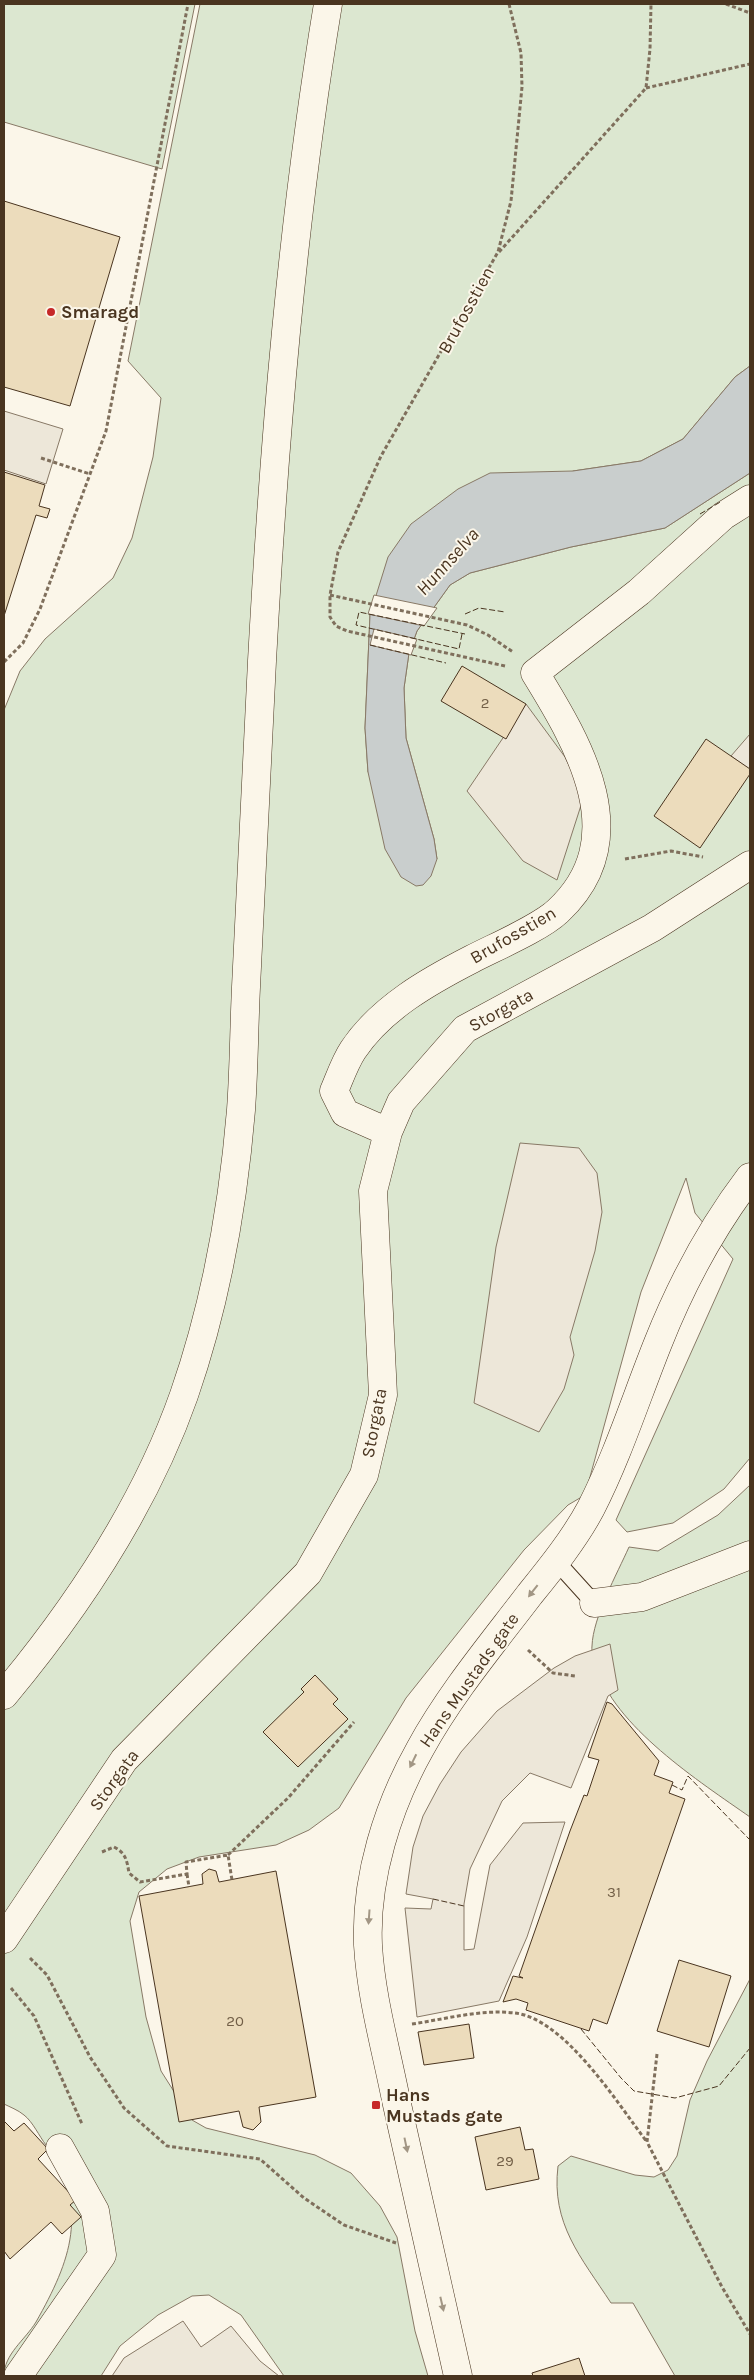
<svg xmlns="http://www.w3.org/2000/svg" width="754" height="2380" viewBox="0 0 754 2380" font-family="Karla,sans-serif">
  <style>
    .green { fill: #dce7d0; stroke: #887966 }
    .parking { fill: #ede7d9; stroke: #887966 }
    .water { fill: #c9cecd; stroke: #887966 }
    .pier { fill: #fbf6e9; stroke: #887966 }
    .building { fill: #ecdcbc; stroke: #4a3520 }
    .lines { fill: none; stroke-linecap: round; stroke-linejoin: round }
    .lane-casing { stroke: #4a3520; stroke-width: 18 }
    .street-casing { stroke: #4a3520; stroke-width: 29 }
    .secondary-casing { stroke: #4a3520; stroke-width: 29 }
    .highway-casing { stroke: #4a3520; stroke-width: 29 }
    .path { stroke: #7f6f5c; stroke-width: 3; stroke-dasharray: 4 2.5; stroke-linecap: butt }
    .lane { stroke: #fbf6e9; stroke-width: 16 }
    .street { stroke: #fbf6e9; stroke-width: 28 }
    .secondary { stroke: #fbf6e9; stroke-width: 28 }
    .highway { stroke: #fbf6e9; stroke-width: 28 }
    .fence { stroke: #4a3520; stroke-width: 1; stroke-dasharray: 6 2.5; stroke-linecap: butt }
    .oneway { fill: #a29684 }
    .poi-dot { fill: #c62828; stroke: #fbf6e9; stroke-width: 2 }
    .labels { text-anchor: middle; stroke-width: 4; stroke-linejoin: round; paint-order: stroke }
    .number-label { font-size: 15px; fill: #725f47 }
    .street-label { font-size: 18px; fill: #4a3520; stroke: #fbf6e9 }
    .poi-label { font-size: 18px; font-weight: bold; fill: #4a3520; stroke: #fbf6e9; text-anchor: start }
    .water-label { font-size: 19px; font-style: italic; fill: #4a3520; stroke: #fbf6e9 }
  </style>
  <rect width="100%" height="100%" fill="#fbf6e9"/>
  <path class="green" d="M4,4H195L162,169L4,122Z
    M200,4H750V366L735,377L683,439L641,461L573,471L370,615L365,728L368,772L437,859L434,839L406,738L404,688L409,653L417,631L450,585L470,573L571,547L665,528L750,473V1458L724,1489L673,1523L627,1532L616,1520L733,1259L695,1213L686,1178L641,1292L585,1495L568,1505L524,1550L406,1698L339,1808L309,1830L276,1845L199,1857L167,1869L139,1892L130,1921L146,2017L161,2071L192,2120L206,2128L315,2155L351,2173L380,2206L397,2237L415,2331L428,2376H284L241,2315L209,2295L192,2296L158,2315L120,2346L101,2376H4C4,2354 25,2340 36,2322C71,2260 90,2210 46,2145C39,2136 33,2122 24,2115C18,2110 10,2107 4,2104V710L20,671L45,639L113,578L132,538L153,457L161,398L128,361Z
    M750,1485V1817C700,1782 613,1726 596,1665C595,1659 591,1652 592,1646C593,1617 617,1574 629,1547L658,1551L718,1515Z
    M750,1979V2376H675L633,2303H611C581,2257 551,2224 558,2166L571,2156L635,2175L654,2177L668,2170L677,2156L690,2100L707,2061Z"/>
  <path class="parking" d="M4,411L63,429L46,484L4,470Z
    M526,704L565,757L584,796L557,880L523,861L467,791Z
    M750,734V770L731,756Z
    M520,1143L579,1148L597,1173L602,1212L595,1251L570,1337L574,1355L564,1389L539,1432L474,1403L496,1247Z
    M610,1644L618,1690L608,1696L571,1788L530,1773L502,1801L470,1869L464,1904V1950L474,1949L490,1865L523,1823L565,1822L527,1937L499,2001L417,2017L405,1908L431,1909L433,1899L406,1894L413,1847L423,1816L440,1784L461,1752L497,1711L554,1668L575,1656Z
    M183,2321L201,2347L231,2326L260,2361L279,2376H112L124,2358Z"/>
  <path class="water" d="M750,366V473L665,528L571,547L470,573L450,585L417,631L409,653L404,688L406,738L434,839L437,859L431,876L423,885L416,886L401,877L385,849L368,772L365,728L370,615L388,557L411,524L458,489L490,473L573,471L641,461L683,439L735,377Z"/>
  <path class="pier" d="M374,595L437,608L424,626L368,614Z
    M374,629L417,639L411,655L370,645Z"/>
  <path class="building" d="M4,201L120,237L70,406L4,387Z
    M4,472L45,485L39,506L50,509L47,518L36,515L4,616Z
    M462,666L526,704L506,739L441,701Z
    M706,739L750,769V774L700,848L654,816Z
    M315,1675L338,1699L333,1704L348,1719L298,1767L263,1732L304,1692L301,1689Z
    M607,1702L612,1704L659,1761L654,1775L673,1782L669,1793L685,1799L607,2024L593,2019L589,2031L526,2010L528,2003L516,1999L503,2002L513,1976L523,1978L519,1976L570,1831L584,1795L587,1796L599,1760L588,1757Z
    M209,1869L216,1871L219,1882L276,1871L316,2097L259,2107L261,2122L253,2130L243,2127L239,2111L179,2122L139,1896L203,1884L202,1874Z
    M679,1960L731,1976L709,2047L657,2031Z
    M469,2024L474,2058L424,2065L418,2032Z
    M4,2121L14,2131L24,2123L48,2149L38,2159L76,2200L70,2205L81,2217L62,2234L51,2222L10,2259L4,2251Z
    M520,2127L525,2150L533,2149L539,2179L486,2190L475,2137Z
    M579,2358L585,2376H533L532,2373Z"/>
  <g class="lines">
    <g class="lane-casing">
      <path id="lane" d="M556,1561L594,1603"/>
    </g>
    <g class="street-casing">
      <path id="street" d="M388,1132L345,1113L334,1091C340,1077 345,1062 353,1050C381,1008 429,981 472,959C495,947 540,928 558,911C635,839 580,746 535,673L639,592L723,516L750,499
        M594,1603L642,1597L750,1555
        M4,1939L124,1760L308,1573L364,1475L383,1395L373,1191L388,1132L401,1102L465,1029L652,928L750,865
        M18,2376L102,2255L95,2211L60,2148"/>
    </g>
    <g class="secondary-casing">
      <path id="secondary" d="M458,2376C438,2284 416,2192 396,2100C386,2049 371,1997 368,1945C365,1878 388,1806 420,1749C450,1694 492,1644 530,1594C552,1567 575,1538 591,1508C618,1455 636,1398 658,1343C681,1285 712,1227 750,1177"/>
    </g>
    <g class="highway-casing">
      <path id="highway" d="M4,1695C79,1605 145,1506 184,1395C216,1303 233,1207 241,1110C244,1069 244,1028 246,987C252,878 256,770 262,661C274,442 292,221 328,4"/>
    </g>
    <path class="path" d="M726,4L750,13
      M646,88L750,64
      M499,252L646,88L650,49L651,4
      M41,458L90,474
      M330,595L467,625L488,635L513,652
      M4,662L23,643L40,609L106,431L188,4
      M505,666L347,631L336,626L330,617V595L338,552L381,456L498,252L511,201L522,87L521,53L509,4
      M625,859L671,851L703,857
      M528,1650L553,1673L575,1676
      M102,1852L114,1847C126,1853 127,1861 129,1873L140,1882L187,1874L186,1862L228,1855L232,1880
      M228,1855L288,1798L354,1722
      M187,1874L189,1887
      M30,1958L47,1975L90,2057L124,2108L167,2146L260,2159L304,2198L344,2225L396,2243
      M11,1988L34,2016L82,2124
      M412,2024C446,2019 481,2009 515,2013C565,2019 618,2104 647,2142
      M657,2054L647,2142L722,2287L750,2334"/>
    <use href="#lane" class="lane"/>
    <use href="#street" class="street"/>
    <use href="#secondary" class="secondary"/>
    <use href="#highway" class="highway"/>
    <path class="fence" d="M700,514L722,501
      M465,614L479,608L505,612
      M462,634L459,649L356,625L359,612L465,634
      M370,645L446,663
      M672,1785L682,1790L688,1776L750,1840
      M433,1899L464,1906
      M581,2029L621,2078L634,2091L675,2098L719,2086L750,2048"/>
  </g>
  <defs><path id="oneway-solid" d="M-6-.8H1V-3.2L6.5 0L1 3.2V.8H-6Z" transform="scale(1.25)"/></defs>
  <g class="oneway">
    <use href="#oneway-solid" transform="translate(533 1591) rotate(128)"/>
    <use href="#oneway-solid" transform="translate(413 1761) rotate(116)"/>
    <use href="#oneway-solid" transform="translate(369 1917) rotate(94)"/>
    <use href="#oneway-solid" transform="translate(406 2145) rotate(78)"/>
    <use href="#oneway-solid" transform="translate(442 2304) rotate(77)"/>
  </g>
  <g class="poi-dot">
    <circle cx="51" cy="312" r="5"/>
    <rect x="371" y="2100" width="10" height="10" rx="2.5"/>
  </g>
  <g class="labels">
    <g class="number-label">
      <text x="485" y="708">2</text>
      <text x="614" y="1897">31</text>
      <text x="235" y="2026">20</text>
      <text x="505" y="2166">29</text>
    </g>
    <g class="street-label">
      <text transform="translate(466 310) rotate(-61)" y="6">Brufosstien</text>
      <text transform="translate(513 935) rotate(-30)" y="6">Brufosstien</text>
      <text transform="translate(501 1010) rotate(-29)" y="6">Storgata</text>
      <text transform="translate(374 1423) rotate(-79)" y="6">Storgata</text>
      <text transform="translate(469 1680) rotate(-55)" y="6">Hans Mustads gate</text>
      <text transform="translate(114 1780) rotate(-54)" y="6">Storgata</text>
    </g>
    <g class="poi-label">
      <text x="61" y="318">Smaragd</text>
      <text x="386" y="2101">Hans<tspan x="386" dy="21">Mustads gate</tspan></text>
    </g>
    <g class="water-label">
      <text transform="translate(447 561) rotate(-48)" y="7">Hunnselva</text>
    </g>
  </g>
  <rect width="754" height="2380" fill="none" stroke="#4a3520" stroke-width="10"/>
</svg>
